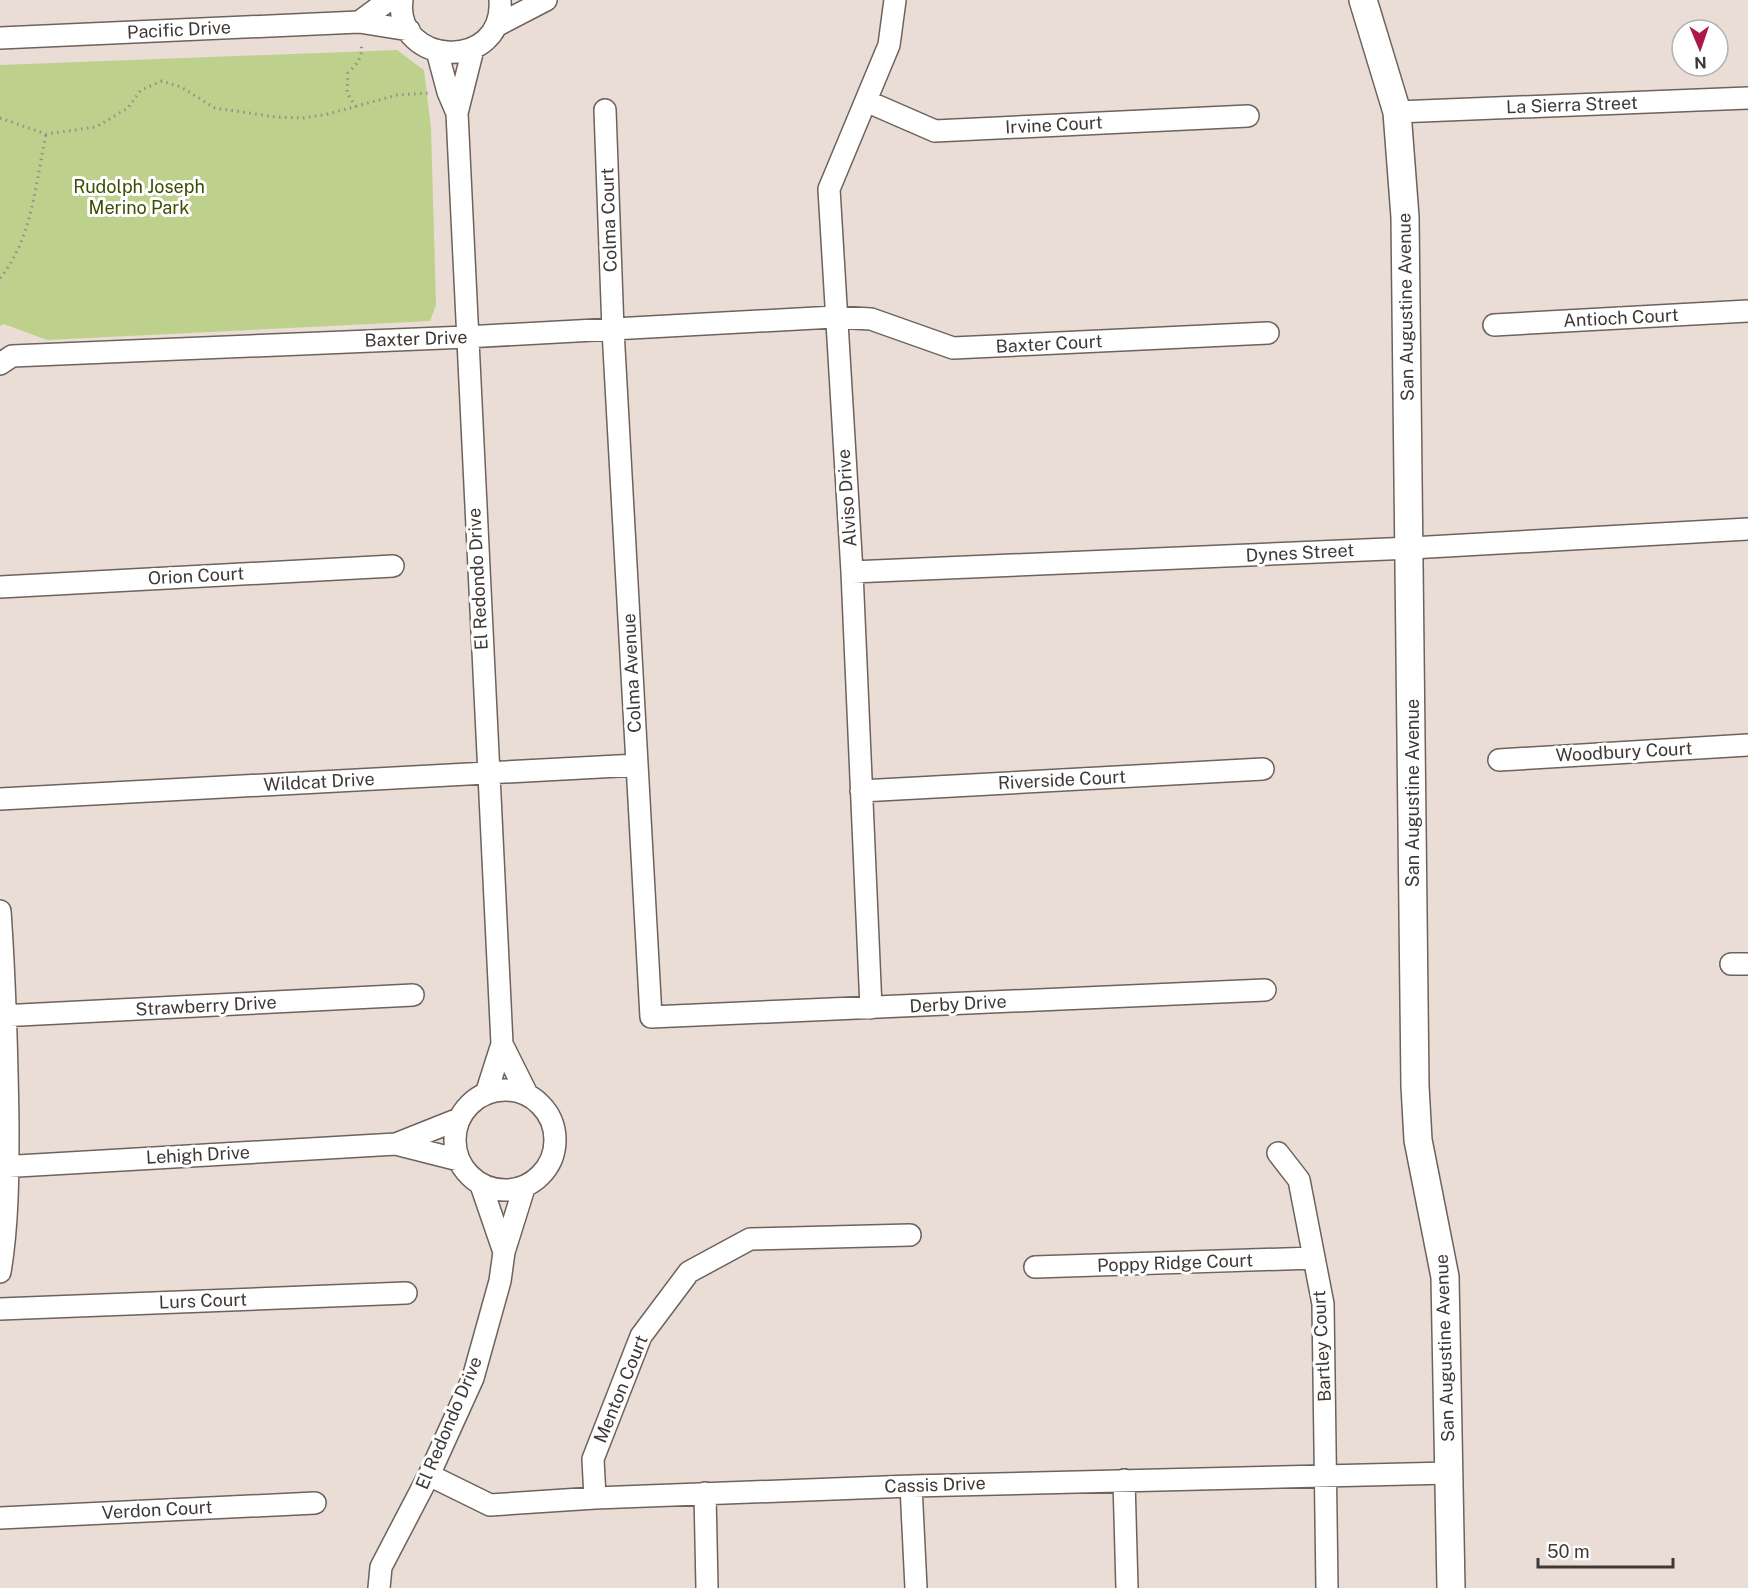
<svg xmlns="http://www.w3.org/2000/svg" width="1748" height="1588" viewBox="0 0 1748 1588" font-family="'Public Sans',sans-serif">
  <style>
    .green { fill: #bdd08c }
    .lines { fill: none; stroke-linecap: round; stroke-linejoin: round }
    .minor-casing { stroke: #6d625c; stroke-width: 24 }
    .tertiary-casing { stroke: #6d625c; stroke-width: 30 }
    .path { stroke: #978e89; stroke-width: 3; stroke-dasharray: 1.5 4.5; stroke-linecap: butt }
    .minor { stroke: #fff; stroke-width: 21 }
    .tertiary { stroke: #fff; stroke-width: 27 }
    .labels { text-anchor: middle; stroke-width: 6; stroke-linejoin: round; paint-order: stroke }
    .street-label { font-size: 18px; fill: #3e3937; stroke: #fff }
    .park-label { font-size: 18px; fill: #3e4c00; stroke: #fff }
  </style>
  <rect width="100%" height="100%" fill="#eaddd6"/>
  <path class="green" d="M397,50L424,70L431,128L436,305L430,321L47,340L4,324L0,326V65Z"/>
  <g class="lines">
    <g class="minor-casing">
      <path id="minor" d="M402,0C393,66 505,73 500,0
        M359,22L389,0
        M496,26L546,0
        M0,38L359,22L409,30
        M473,49L457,113L502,1044L527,1094
        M437,51L448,92L457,113
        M866,101L935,131L1248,116
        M605,110L613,330L651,1017L1265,990
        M1397,112L1748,98
        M1494,325L1748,311
        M0,364L12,356L466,337L834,317L871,319L953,348L1268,333
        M852,572L1411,548L1748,529
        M0,587L393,566
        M1499,760L1748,745
        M861,791L1263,769
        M0,799L637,765
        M0,911C5,983 7,1054 8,1126C8,1174 8,1224 0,1272
        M1731,964H1748
        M871,1008L852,572L829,189L889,45L895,0
        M0,1016L413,995
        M455 1140a50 50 0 1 1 100 0a50 50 0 1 1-100 0Z
        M486,1094L502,1044
        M396,1144L459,1160
        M1278,1153L1299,1180L1323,1304L1327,1588
        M0,1167L396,1144L459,1119
        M481,1185L504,1252
        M1035,1267L1314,1258
        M0,1309L406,1293
        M429,1475L490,1505L595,1498L911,1486L1449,1473
        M1124,1480L1127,1588
        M911,1486L916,1588
        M705,1493L707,1588
        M595,1498L593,1459L641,1336L689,1272L750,1239L910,1235
        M0,1518L315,1503
        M379,1588L381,1567L429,1475L473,1378L500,1281L504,1252L524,1188"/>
    </g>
    <g class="tertiary-casing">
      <path id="tertiary" d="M1363,0L1397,112L1405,217L1415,1086L1418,1140L1445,1277L1451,1588"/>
    </g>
    <path class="path" d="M356,107L347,93L348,73C358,63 363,57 361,42
      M0,118L46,134L96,127L128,108L141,90L162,81L181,87L215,108L276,117L303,118L328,114L397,95L430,93
      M0,278C32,240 36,181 46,134"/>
    <use href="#minor" class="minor"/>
    <use href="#tertiary" class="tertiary"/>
  </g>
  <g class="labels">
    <g class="street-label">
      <text transform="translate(179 30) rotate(-3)" y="6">Pacific Drive</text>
      <text transform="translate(1572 105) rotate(-2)" y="6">La Sierra Street</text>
      <text transform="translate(1054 125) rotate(-3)" y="6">Irvine Court</text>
      <text transform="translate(609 220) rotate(-92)" y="6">Colma Court</text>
      <text transform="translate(1406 307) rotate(-91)" y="6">San Augustine Avenue</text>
      <text transform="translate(1621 318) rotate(-3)" y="6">Antioch Court</text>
      <text transform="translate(416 339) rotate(-2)" y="6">Baxter Drive</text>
      <text transform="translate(1049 344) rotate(-3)" y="6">Baxter Court</text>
      <text transform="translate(847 498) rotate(-94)" y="6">Alviso Drive</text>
      <text transform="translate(1300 553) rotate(-3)" y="6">Dynes Street</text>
      <text transform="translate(196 576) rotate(-3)" y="6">Orion Court</text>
      <text transform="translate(478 579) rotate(-93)" y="6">El Redondo Drive</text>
      <text transform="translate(632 673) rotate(-93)" y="6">Colma Avenue</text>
      <text transform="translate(1624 752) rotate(-3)" y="6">Woodbury Court</text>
      <text transform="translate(1062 780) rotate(-3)" y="6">Riverside Court</text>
      <text transform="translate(319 782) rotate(-3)" y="6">Wildcat Drive</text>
      <text transform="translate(1413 793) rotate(-90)" y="6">San Augustine Avenue</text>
      <text transform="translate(958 1004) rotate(-3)" y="6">Derby Drive</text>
      <text transform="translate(206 1006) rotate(-3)" y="6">Strawberry Drive</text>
      <text transform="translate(198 1155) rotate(-3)" y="6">Lehigh Drive</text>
      <text transform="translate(1175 1263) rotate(-2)" y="6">Poppy Ridge Court</text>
      <text transform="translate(203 1301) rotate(-2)" y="6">Lurs Court</text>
      <text transform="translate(1322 1346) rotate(-93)" y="6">Bartley Court</text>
      <text transform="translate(1445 1348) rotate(-92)" y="6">San Augustine Avenue</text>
      <text transform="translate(621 1389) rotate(-68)" y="6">Menton Court</text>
      <text transform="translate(449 1423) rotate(-67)" y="6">El Redondo Drive</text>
      <text transform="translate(935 1485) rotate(-2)" y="6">Cassis Drive</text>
      <text transform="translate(157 1510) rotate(-3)" y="6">Verdon Court</text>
    </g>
    <g class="park-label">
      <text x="139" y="193">Rudolph Joseph<tspan x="139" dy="21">Merino Park</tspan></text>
    </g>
  </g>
  <g transform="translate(1700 48) rotate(178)"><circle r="28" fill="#ffffff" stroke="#b2b0af" stroke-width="1.5"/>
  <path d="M0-4.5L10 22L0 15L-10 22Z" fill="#ac1948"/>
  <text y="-9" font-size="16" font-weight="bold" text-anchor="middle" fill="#3e3937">N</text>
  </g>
  <path d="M1538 1558v9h135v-9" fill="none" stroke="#3e3937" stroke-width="3"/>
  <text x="1547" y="1558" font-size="18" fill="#3e3937" stroke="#ffffff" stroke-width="4.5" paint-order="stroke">50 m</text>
</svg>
